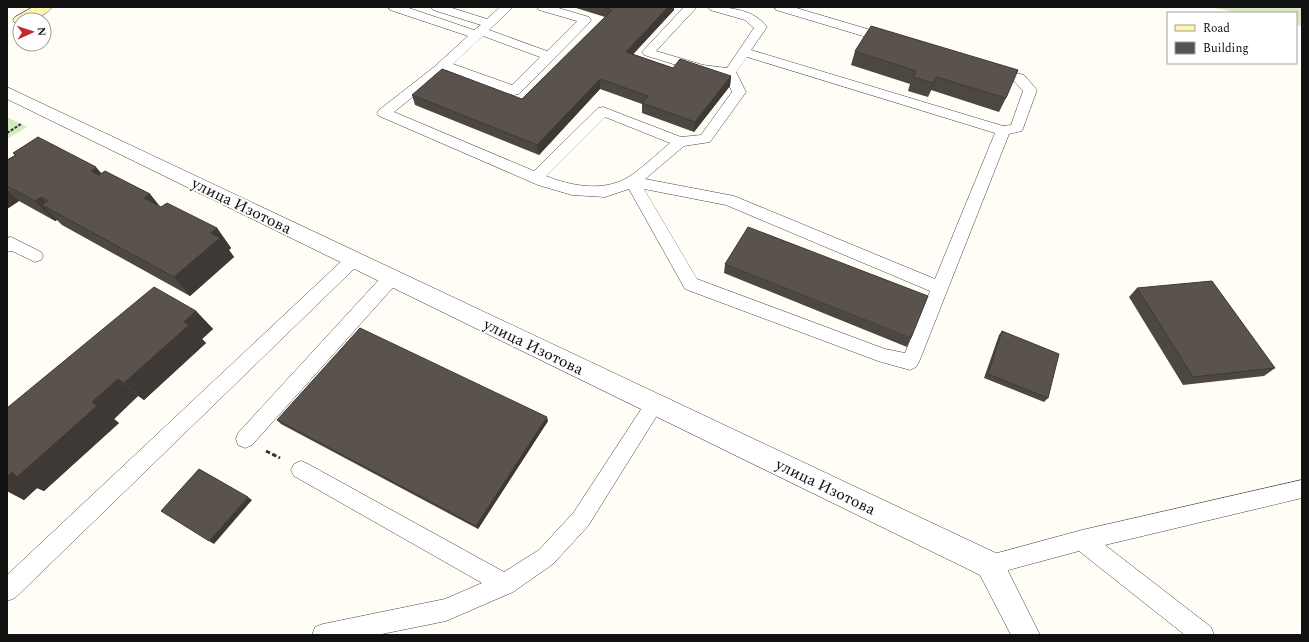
<svg xmlns="http://www.w3.org/2000/svg" width="1309" height="642" viewBox="0 0 1309 642" font-family="Spectral,serif">
  <style>
    .green { fill: #d5ebbd }
    .lines { fill: none; stroke-linecap: round; stroke-linejoin: round }
    .lane-casing { stroke: #444; stroke-width: 1 }
    .street-casing { stroke: #444; stroke-width: 1 }
    .secondary-casing { stroke: #333; stroke-width: 1 }
    .path-far1 { stroke: #333; stroke-width: 2; stroke-dasharray: 3 1.5; stroke-linecap: butt }
    .path { stroke: #333; stroke-width: 3; stroke-dasharray: 4.5 2.5; stroke-linecap: butt }
    .lane { fill: #fff; fill-rule: evenodd }
    .street { fill: #fff; fill-rule: evenodd }
    .secondary { fill: #fff6b0; fill-rule: evenodd }
    .wall { fill: #4d4742 }
    .shaded-wall { fill: #3f3936 }
    .building { fill: #5a524d; stroke: #3f3936 }
    .labels { text-anchor: middle; stroke-width: 4; stroke-linejoin: round; paint-order: stroke }
    .street-label { font-size: 16px; fill: #111; stroke: #fff }
  </style>
  <rect width="100%" height="100%" fill="#fffdf5"/>
  <path class="green" d="M1210,7H1302V26L1296,25V13H1240Z
    M7,117L27,127L7,139Z"/>
  <g class="lines">
    <g class="lane-casing">
      <path id="lane" d="M388,7H406L474,30L481,25L433,10L431,7H449L487,19L500,7H513L489,30L547,51L577,21L539,10L537,7H555L589,17L591,20L589,23L519,94L514,95L509,94L446,70L394,112L534,171L598,108L603,107L681,137L701,135L732,92L725,75L702,73L644,55L642,52L684,7H697L656,51L703,65L727,68L754,28L745,20L710,10L708,7C728,7 754,9 767,27L751,50L1003,126L1011,125L1023,91L1014,81L988,74L987,71L988,68L993,67L1024,75L1037,90L1022,131L1009,134L919,362L916,367L910,370L878,361L685,289L629,189L605,197L572,195L538,185L379,116L377,113L379,110L434,67L468,36L390,10ZM483,36L540,57L512,85L453,64ZM747,57L995,133L935,279L734,196L645,179L684,146L710,142L746,92L736,72ZM605,117L670,143C658,153 639,171 627,178C602,192 571,186 546,176ZM644,189L726,205L930,291L905,353L885,349L697,279Z
        M774,7H793L891,36L893,39L891,42H883L776,10Z
        M11,237L41,252L43,256L41,260L35,262L12,251L7,252V238Z
        M354,253L360,255L362,259L360,263L15,598L7,601V575L348,255Z
        M392,271L398,272L400,277L398,282L252,445L245,448L238,445L236,439L238,433L386,272Z
        M655,395L661,397L664,403L661,409L588,526L553,564L513,592L446,621L377,635H312L315,627L323,624L445,599L482,583L294,476L291,470L294,464L301,461L308,464L504,572L539,550L574,512L649,397Z
        M1302,480V498L1105,545L1211,627L1214,635H1185L1079,551L990,575L983,572L980,565L983,558L990,555L1082,530Z"/>
    </g>
    <g class="street-casing">
      <path id="street" d="M7,87L1000,555L1040,635H1011L980,575L7,99Z"/>
    </g>
    <g class="secondary-casing">
      <path id="secondary" d="M33,7H52C45,17 31,20 20,20V24L15,23L13,20L15,17Z"/>
    </g>
    <path class="path-far1" d="M7,133L21,124"/>
    <path class="path" d="M266,451L280,458"/>
    <use href="#lane" class="lane"/>
    <use href="#street" class="street"/>
    <use href="#secondary" class="secondary"/>
  </g>
  <path class="wall" d="M573,7H674V10L633,54L673,68L731,76L730,86L694,132L642,113V104L600,89L539,155L415,105L412,95L522,99L605,17Z
    M855,51L1006,98L999,112L931,90L928,97L908,91L910,84L851,65Z
    M13,153L102,174L150,194L160,207L217,228L231,248L229,250L234,257L190,296L62,225L57,220L55,221L19,201L7,209V160L15,155Z
    M725,264L911,338L907,347L724,273Z
    M1137,288L1275,368L1264,376L1183,385L1129,297Z
    M196,311L213,329L202,339L206,343L144,400L138,396L114,419L119,423L44,491L37,488L24,500L7,491V408Z
    M1002,331L1048,398L1044,402L984,378L999,335Z
    M277,420L548,421L478,529L281,424Z"/>
  <path class="shaded-wall" d="M668,7H674V10L626,62V52Z
    M731,76L730,86L694,132L695,122Z
    M936,77L931,90L928,97L933,83Z
    M600,79V89L539,155L537,145Z
    M96,167L113,187L91,171Z
    M7,190L19,201L7,209Z
    M150,194L166,214L144,198Z
    M41,197L55,212L42,205L57,220L55,221L35,201Z
    M217,228L231,248L229,250L234,257L190,296L174,277L211,233Z
    M196,311L213,329L202,339L206,343L144,400L124,383L184,322Z
    M118,379L138,396L114,419L119,423L44,491L37,488L24,500L7,491V477Z
    M547,417L548,421L478,529L476,526Z
    M248,497L252,500L214,544L209,541Z"/>
  <path class="building" d="M603,7H668L626,52L673,68L680,59L731,76L695,122L642,103L648,96L600,79L537,145L412,95L442,69L522,99L612,10Z
    M871,26L1018,70L1006,98L936,77L933,83L913,77L916,71L855,51Z
    M38,137L96,167L91,171L99,175L105,171L150,194L144,198L161,207L167,203L217,228L211,233L220,238L174,277L42,205L48,201L41,197L35,201L7,186V160L16,155L13,153Z
    M748,227L928,296L911,338L725,264Z
    M1212,281L1275,368L1193,377L1137,288Z
    M154,287L196,311L184,322L189,325L124,383L118,379L92,402L97,406L17,477L12,472L7,477V408Z
    M360,328L547,417L476,526L277,420Z
    M1002,331L1059,354L1048,398L988,374Z
    M199,469L248,497L209,541L161,511Z"/>
  <g class="labels">
    <g class="street-label">
      <text transform="translate(242 205) rotate(26)" y="6">улица Изотова</text>
      <text transform="translate(534 346) rotate(26)" y="6">улица Изотова</text>
      <text transform="translate(826 486) rotate(26)" y="6">улица Изотова</text>
    </g>
  </g>
  <rect width="1309" height="642" fill="none" stroke="#111111" stroke-width="16"/>
  <rect x="1167" y="12" width="130" height="52" fill="#ffffff" stroke="#a0a0a0"/>
  <rect x="1175" y="25" width="20" height="6" fill="#fff6b0" stroke="#a0a0a0"/>
  <text x="1203" y="32" font-size="12" fill="#111111">Road</text>
  <rect x="1175" y="42" width="20" height="12" fill="#5a524d" stroke="#a0a0a0"/>
  <text x="1203" y="52" font-size="12" fill="#111111">Building</text>
  <g transform="translate(32 32) rotate(87)"><circle r="19" fill="#ffffff" stroke="#a0a0a0"/>
  <path d="M0-3L7 15L0 10L-7 15Z" fill="#c4262e"/>
  <text y="-6" font-size="11" font-weight="bold" text-anchor="middle" fill="#111111">N</text>
  </g>
</svg>
